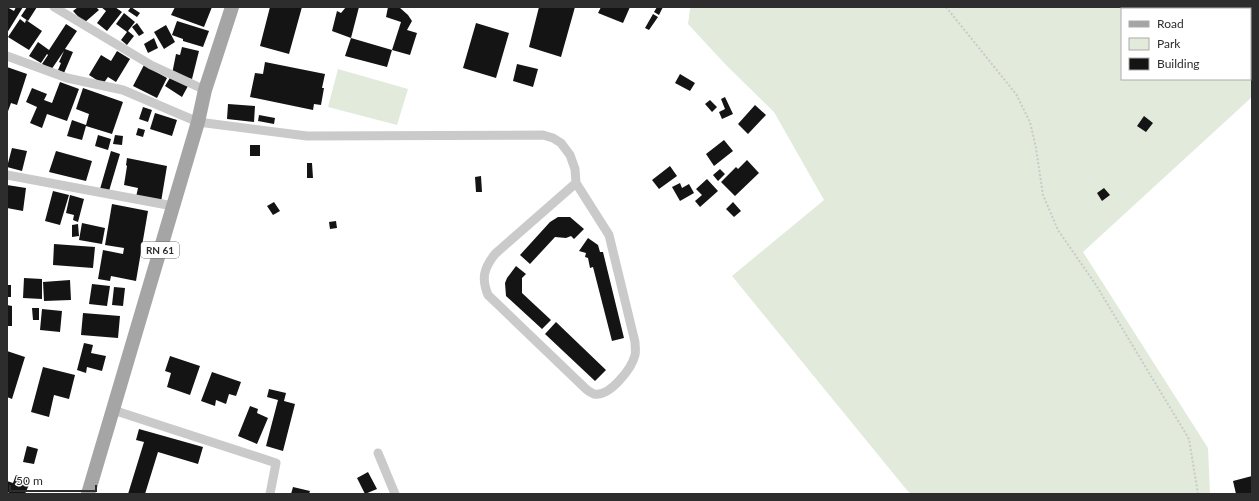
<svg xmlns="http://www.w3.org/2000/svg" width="1259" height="501" viewBox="0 0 1259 501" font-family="Lato,sans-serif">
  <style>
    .green { fill: #e2eadc; fill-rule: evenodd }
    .building { fill: #141414 }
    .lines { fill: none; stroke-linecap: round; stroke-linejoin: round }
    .path { stroke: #cacaca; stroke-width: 2; stroke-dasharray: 2 2; stroke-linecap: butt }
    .minor { stroke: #cacaca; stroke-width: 9 }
    .primary { stroke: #a5a5a5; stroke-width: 14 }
    .labels { text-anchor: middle; stroke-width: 4; stroke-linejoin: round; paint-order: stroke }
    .shield { fill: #fff; stroke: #6c6c6c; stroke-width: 1 }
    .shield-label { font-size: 10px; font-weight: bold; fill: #2d2d2d }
  </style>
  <rect width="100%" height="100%" fill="#fff"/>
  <path class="green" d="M692,7H1252V97L1083,252L1208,448L1210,494H911L906,489L732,276L824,200L774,112L726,65L688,24L690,9ZM1122,9H1250V79H1122Z
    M338,69L408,89L397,125L328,107Z"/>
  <path class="building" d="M7,7L14,11L16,7H23L7,33Z
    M27,7H37L28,21L21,16Z
    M78,7H96L99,10L84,23L73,11Z
    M101,7H115L122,12L107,31L97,23L106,11Z
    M131,7L140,13L137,17L128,11Z
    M175,7H212L204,27L171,15Z
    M270,7H302L289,54L260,46Z
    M346,7H359L351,38L332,31L337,11L341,13Z
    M388,7H399L408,15L412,21L407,30L417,33L410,55L392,50L401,22L386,17Z
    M539,7H575L561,57L529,47Z
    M601,7H630L623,23L598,13Z
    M657,7H663L659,15L654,12Z
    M124,13L135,22L128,31L134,36L127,45L121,40L127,32L116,24Z
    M653,14L658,17L649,30L645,28Z
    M20,19L25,23L26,20L42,31L29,50L8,37Z
    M177,21L209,31L203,47L183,41V39L172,35Z
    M137,23L144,33L139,36L132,27Z
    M476,23L509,33L496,78L463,68Z
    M66,24L77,31L65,49L73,52L64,73L58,70L61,63L59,62L64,51L51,70L42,64L48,55L47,54L41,63L29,56L38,42L49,50Z
    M166,25L175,42L164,49L154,32Z
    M154,38L158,48L148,53L144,44Z
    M351,38L392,50L387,67L345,56Z
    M182,47L199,51L192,79L172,74L176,54L180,55Z
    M117,51L130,59L116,82L108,77L103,84L89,75L101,55L111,61Z
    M265,62L325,74L322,88H324L321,105L314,104L313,110L250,97L255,73L263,74Z
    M517,64L538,69L533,87L513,81Z
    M144,65L167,78L157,98L133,86Z
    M7,67L27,74L17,105L11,103L7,114Z
    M680,74L695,83L690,91L675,83Z
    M171,76L188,86L182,97L165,86Z
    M60,82L79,89L67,121L47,114L42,128L30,123L37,107L26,102L32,88L47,94L44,100L52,103Z
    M83,88L123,102L112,134L86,126L82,140L67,136L72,120L86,125L89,114L76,109Z
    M725,97L733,114L722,119L719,112L725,109L721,99Z
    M710,100L717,107L712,112L705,104Z
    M228,104L255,106L254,122L227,119Z
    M755,105L766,115L748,134L738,124Z
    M143,107L152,110L148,122L139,119Z
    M155,113L177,120L172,136L150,129Z
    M259,115L275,118L274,124L258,121Z
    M1144,116L1153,123L1146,132L1137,126Z
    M138,128L145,130L143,137L136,135Z
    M98,135L111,139L108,150L95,146Z
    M115,135L123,136L122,145L113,144Z
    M724,140L733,151L714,166L706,154Z
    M250,145H260V156H250Z
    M12,148L27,151L22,171L7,167Z
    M56,151L92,161L86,181L49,172Z
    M111,151L120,154L109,191L100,189Z
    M127,158L167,166L161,202L136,197L138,188L124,185L127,166L126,165Z
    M747,160L759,173L735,196L721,182L736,167L738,169Z
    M307,163H312L313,178H307Z
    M670,166L677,176L659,189L652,180Z
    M720,169L725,174L718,181L713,175Z
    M481,176L482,192H476L475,177Z
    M707,179L718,191L700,207L695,201L702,195L696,189Z
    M680,183L682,188L689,184L694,193L680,201L672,187Z
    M7,185L26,188L23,211L7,208Z
    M1104,188L1110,195L1102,201L1097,193Z
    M53,191L69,195L60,225L45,221Z
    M70,195L84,199L78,222L73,220L74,215L66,213Z
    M274,202L280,211L273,215L267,206Z
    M733,202L741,211L734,217L726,209Z
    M112,204L148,211L136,281L111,276L110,281L98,279L103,250L123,254L124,248L105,245Z
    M558,217H570L584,229L574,239L571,236L566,238L555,237L530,264L520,255L550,222Z
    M336,221L337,228L330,229L329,222Z
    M82,223L105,228L102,244L79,240Z
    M78,224L79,236L72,237V225Z
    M588,238L598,245L600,252H603L624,338L612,341L593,267L590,268L588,258L585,257L586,253L579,251Z
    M54,244L95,247L93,268L53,265Z
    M516,266L526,274L522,278V293L551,320L542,329L506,296L505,283L507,278Z
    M24,278L42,279V299L23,298Z
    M70,280L71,300L44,301L43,282Z
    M92,284L110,286L107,306L89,304Z
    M7,285H11V297H7Z
    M114,287L125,288L123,306L112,305Z
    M7,305L12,306V326H7Z
    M32,308H39V320H33Z
    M42,309L62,311L60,332L40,330Z
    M83,313L120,316L118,338L81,335Z
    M556,322L606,370L595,381L545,334Z
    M84,343L93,345L91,353L106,356L102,371L87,367L86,373L77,370Z
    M7,351L25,357L12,399L7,397Z
    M170,356L200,366L190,395L167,387L171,373L165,371Z
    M43,367L75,375L69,399L54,395L49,417L31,412Z
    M212,372L241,382L236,396L229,394L226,404L216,400L215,406L201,401Z
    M269,389L286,393L284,401L295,404L283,451L266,446L278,400L267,397Z
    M250,406L258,409L257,413L268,418L257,444L238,436Z
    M139,429L203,447L198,464L158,452L145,494H128L144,442L136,440Z
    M27,446L38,449L34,464L23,462Z
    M368,472L377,489L365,494L357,478Z
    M16,475L31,480L25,494H12L7,492V481L13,483Z
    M1252,476V494H1236L1233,481Z
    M293,487L310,491L309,494H291Z"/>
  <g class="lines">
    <path class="path" d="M946,7L1016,94L1030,122L1036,148L1043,195L1058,230L1096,285L1189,439L1198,494"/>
    <path class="minor" d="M54,7L151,65L205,90
      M7,56L67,78L123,90L198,122L307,136L543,135L553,138L561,143L570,155L575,169L576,183L609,235L635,342C635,346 636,351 635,355C632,368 610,397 594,394C592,393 588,391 586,389L488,295C481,278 484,268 495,254L576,183
      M7,175L173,206
      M113,410L276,463L270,494
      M378,453L395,494"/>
    <path class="primary" d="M88,494L198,122L205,90L232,7"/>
  </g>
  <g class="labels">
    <rect class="shield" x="141" y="242" width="38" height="16" rx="3"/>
    <g class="shield-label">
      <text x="160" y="254">RN 61</text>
    </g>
  </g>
  <rect width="1259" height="501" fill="none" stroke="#2d2d2d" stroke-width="16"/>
  <rect x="1121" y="8" width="130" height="72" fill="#ffffff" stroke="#ababab"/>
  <rect x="1129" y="21" width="20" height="6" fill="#a5a5a5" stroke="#ababab"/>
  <text x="1157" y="28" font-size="12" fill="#2d2d2d">Road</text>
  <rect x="1129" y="38" width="20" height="12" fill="#e2eadc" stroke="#ababab"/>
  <text x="1157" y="48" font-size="12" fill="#2d2d2d">Park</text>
  <rect x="1129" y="58" width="20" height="12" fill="#141414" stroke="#ababab"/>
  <text x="1157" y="68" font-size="12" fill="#2d2d2d">Building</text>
  <path d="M10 485v6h86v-6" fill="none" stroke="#2d2d2d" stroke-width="2"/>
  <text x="16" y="485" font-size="12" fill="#2d2d2d" stroke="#ffffff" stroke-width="3" paint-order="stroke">50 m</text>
</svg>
